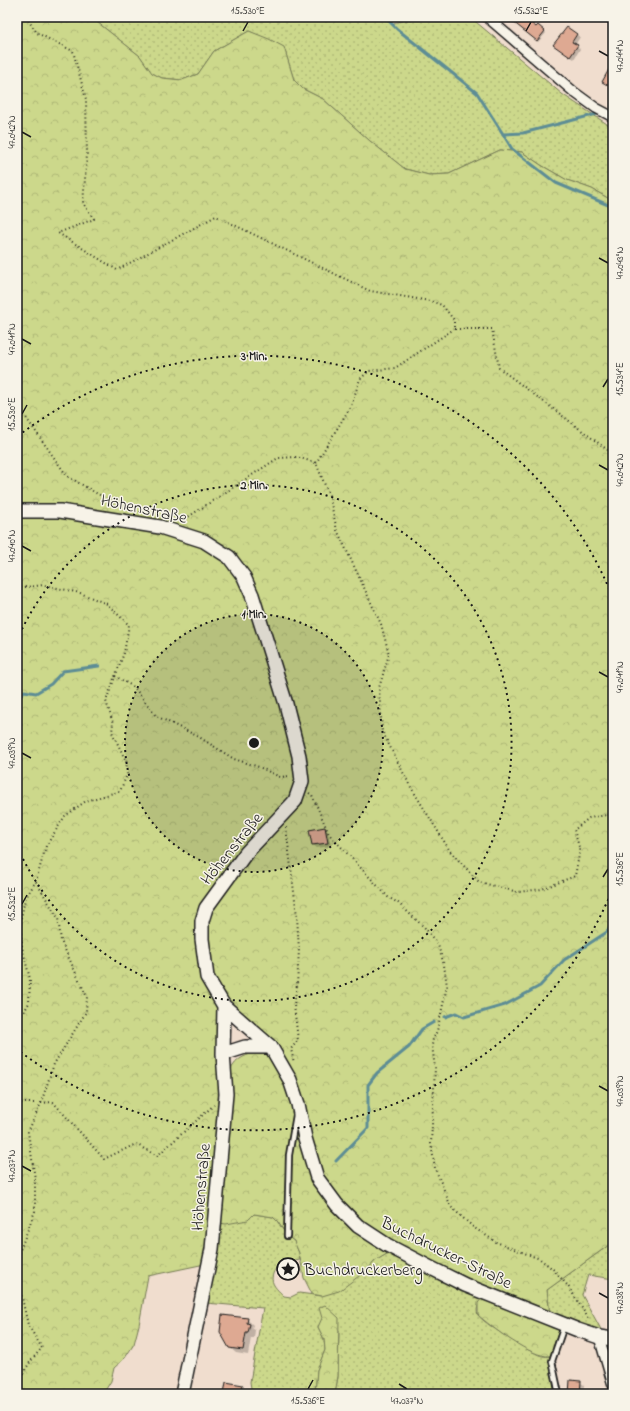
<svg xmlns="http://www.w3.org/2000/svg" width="630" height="1411" viewBox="0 0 630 1411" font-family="'Indie Flower',sans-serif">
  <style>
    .grass { fill: url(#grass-dots); stroke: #747a54 }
    .forest { fill: url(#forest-crowns); stroke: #747a54 }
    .shadow { fill: #0003 }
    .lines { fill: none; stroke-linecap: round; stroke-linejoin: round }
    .stream { stroke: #5d8d95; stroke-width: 3 }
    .building { fill: #dea992; stroke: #1c1c1c }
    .lane-casing { stroke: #1c1c1c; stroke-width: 8 }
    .street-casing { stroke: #1c1c1c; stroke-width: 12 }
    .secondary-casing { stroke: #1c1c1c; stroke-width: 16 }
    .path { stroke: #1c1c1c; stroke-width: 2; stroke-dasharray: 1 3; stroke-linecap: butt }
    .lane { stroke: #f7f3e8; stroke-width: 4.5 }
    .street { stroke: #f7f3e8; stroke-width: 9 }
    .secondary { stroke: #f7f3e8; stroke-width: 13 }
    .ticks { fill: none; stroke: #1c1c1c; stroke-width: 1.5 }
    .ring { fill: none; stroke: #1c1c1c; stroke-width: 2; stroke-dasharray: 2 4 }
    .labels { text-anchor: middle; stroke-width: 3; stroke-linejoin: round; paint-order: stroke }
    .street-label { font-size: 17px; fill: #1c1c1c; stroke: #f7f3e8 }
    .poi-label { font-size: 17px; fill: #1c1c1c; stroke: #f7f3e8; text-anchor: start }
    .centre { fill: #1c1c1c; stroke: #f7f3e8; stroke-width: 2 }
    .ring-label { font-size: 12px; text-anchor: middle; font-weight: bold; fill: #1c1c1c; stroke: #f7f3e8; stroke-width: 3; stroke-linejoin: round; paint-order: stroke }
    .neatline { fill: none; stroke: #1c1c1c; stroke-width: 1.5 }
    .ticks-label { font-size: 10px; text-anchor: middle; fill: #1c1c1c }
  </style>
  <defs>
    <pattern id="grass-dots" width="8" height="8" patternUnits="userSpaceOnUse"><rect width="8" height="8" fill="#ccd88b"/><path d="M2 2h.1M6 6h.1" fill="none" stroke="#afb977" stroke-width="1.8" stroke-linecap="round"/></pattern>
    <pattern id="forest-crowns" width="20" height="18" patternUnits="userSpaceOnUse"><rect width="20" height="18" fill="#ccd88b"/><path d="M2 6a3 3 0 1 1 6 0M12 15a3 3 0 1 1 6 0" fill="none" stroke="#afb977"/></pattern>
  </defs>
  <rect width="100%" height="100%" fill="#f0ddce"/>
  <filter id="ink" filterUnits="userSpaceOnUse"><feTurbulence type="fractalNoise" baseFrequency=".025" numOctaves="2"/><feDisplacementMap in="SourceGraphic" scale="8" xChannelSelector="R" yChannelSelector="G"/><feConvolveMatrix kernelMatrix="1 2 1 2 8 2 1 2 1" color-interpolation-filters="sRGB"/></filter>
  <g filter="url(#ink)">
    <path class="grass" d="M96,17H385L392,23L425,17H470L562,94L613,128V201L592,189L567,180L541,165L522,152L500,150L449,174L429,175L405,169L370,141L323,99L303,89L294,80L284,48L249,31L214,51L198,74L182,80L162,78L151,73L140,56L97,22Z
      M254,1214L273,1217L278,1222L287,1236L294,1241L299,1253L300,1260L279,1264C267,1279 272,1285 284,1296L291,1297L299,1293L322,1296L367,1270L375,1261L390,1252L483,1297C480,1302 475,1308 478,1315C482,1322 526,1350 535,1353C540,1356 545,1357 550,1356V1367L556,1394H335L338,1376L339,1330L323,1318L318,1327L324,1339L325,1350L317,1370L315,1394H252L250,1382L263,1308L206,1303L219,1223Z
      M613,1242V1279L588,1275L582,1295L603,1333L550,1315L547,1290Z"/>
    <path class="forest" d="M17,17H96L97,22L140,56L152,73L162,78L182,80L198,74L214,51L249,31L269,39L284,47L294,80L303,89L323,99L370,141L405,169L429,175L449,174L500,150L522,152L541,165L567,180L592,189L613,201V1242L547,1290L550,1315L467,1281L360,1223L320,1176L302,1103L249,1020L220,990L212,975L207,921L210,910L307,782L257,593L206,537L17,506Z
      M60,516C109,524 184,529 224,561C235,570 241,584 247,596L280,706L293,757L296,781L290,798L201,905L211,995L217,1007V1049L221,1094L205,1264L148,1276L139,1325L134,1344L125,1358L114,1368L111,1381L103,1394H17V517Z
      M267,1050L285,1082L312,1180L390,1252L375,1261L367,1270L339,1291L322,1296L312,1294L304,1278L299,1253L294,1241L287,1236L278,1222L273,1217L254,1214L248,1220L226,1224L219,1223L231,1070C237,1055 254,1053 267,1050Z
      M483,1297L560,1328L550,1356C532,1358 491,1327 478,1315V1303Z
      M325,1305L339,1318L338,1376L335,1394H315L317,1370L325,1350L324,1339L318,1327L322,1318L319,1308Z"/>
    <path class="shadow" d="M408,17H421L410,19Z
      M517,17H522L536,28L538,26L546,33L538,42L513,22Z
      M567,28L580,37L575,45L580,49L574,59L558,48Z
      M325,828L328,832L331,846L317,848L313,845L311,831Z
      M247,1319L253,1325L252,1328L255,1330L254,1338H251L248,1355L236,1353L230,1348Z
      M580,1382L584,1385L583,1394H570Z
      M242,1386L246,1390L245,1394H223L224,1388Z"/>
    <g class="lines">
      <path class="stream" d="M385,17L397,29L477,93L503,134L523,133L597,114
        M503,134L512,149L556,183L613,207
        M17,700L24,691L36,693L51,684L63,671L99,666
        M445,1017L456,1013L464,1017L505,1005L540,986L564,960L607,932L613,922
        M336,1161L368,1128V1085L377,1073L409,1047L422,1029L434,1022"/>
    </g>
    <path class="building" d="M507,17H524L536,27L538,25L545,31L537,41Z
      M567,27L577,34L572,42L578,45L570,57L553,45Z
      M613,62V88L602,82Z
      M325,827L328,843L312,845L309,830Z
      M222,1315L248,1318L247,1323L250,1324L248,1333H246L243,1350L229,1348L220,1332Z
      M570,1380L581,1381L580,1394H569Z
      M226,1382L243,1385L241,1394H224Z"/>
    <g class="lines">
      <g class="lane-casing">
        <path id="lane" d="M287,1236L289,1155L296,1115
          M559,1394L552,1361L564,1326"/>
      </g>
      <g class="street-casing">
        <path id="street" d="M487,17L574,92L596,108L613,117
          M599,1337L613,1385"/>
      </g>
      <g class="secondary-casing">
        <path id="secondary" d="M17,511H60L160,527L204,541L229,557L244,577L252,595L286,704L299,756L302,781L295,801L246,853L206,908L202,921V939L207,977L224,1006L223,1054L226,1094L212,1249L182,1394
          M224,1006L271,1047L290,1080L298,1104L305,1138L317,1178L337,1205L358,1226L387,1245L429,1267L465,1285L578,1330L599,1337L613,1339
          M223,1054L245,1047H271"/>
      </g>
      <path class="path" d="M26,17L37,33L73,51L86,99L87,155L83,203L94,219L58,233L117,270L216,216L370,291L430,301L442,305L454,320V329H492L499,368L613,454
        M17,405L67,476L96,493L126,509
        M316,463L351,406L360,379L369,371L395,368L454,329
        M182,521L278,458L297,457L316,463L329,495L337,530L381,624L389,654L379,688L382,731L409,784L450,851L479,882L518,892L542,889L575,876L580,850L574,830L589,818L613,814
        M17,588L44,585L80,593L107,604L129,625L124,653L106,701L113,723L112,732L126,761L127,775L120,791L86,801L65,816L46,846L36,881L25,899L20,923L22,947L30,979L29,1003L24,1012L17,1014
        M115,676L134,687L156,716L199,737L234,759L259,767L280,777L290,776
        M309,793L312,795L329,834L388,897L398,903L425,928L438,945L444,965L447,986L442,1009L437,1031L433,1039L432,1045L435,1068L431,1144L435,1168L451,1207L473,1227L496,1242L540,1259L554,1270L568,1286L590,1321
        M286,827L297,916L299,950L297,985L294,1005L298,1040L291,1049L294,1063
        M17,1103H41L53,1102L104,1159L136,1144L157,1156L214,1105
        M17,1276L28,1325L42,1348C30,1361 19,1375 18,1394
        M18,1277L20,1250L35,1211V1179L28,1132L41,1103L54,1064L86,1012L87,997L61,941L58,918L36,882"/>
      <use href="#lane" class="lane"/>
      <use href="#street" class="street"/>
      <use href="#secondary" class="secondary"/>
    </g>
  </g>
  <path class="ticks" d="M243,31L248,22M526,31L531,22M599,51L608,56M22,132L31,137M599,258L608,263M22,339L31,344M603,387L608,379M22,414L27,405M599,465L608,470M22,546L31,551M599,672L608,677M22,753L31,758M603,877L608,869M22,904L27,895M599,1086L608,1091M22,1166L31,1171M599,1293L608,1298M399,1384L407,1389M308,1389L313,1380"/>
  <circle cx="254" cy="743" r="129" fill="#1c1c1c" fill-opacity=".12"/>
  <g class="ring">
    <circle cx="254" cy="743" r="129"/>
    <path d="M17 640A258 258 0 1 1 17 846"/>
    <path d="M613 888A387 387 0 0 1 18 1050M18 436A387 387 0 0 1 613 598"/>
  </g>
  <defs>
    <g id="sight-ring" transform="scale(1.15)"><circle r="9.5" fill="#f7f3e8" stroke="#1c1c1c" stroke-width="1.5"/><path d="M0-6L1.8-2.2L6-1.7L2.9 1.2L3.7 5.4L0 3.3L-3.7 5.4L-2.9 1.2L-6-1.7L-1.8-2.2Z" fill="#1c1c1c"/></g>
  </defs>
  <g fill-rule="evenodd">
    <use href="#sight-ring" x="288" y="1269"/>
  </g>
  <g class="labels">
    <g class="street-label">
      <text transform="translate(144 508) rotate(12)" y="6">Höhenstraße</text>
      <text transform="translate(231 848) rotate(-51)" y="6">Höhenstraße</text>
      <text transform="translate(200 1187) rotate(-85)" y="6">Höhenstraße</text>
      <text transform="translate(447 1252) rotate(26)" y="6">Buchdrucker-Straße</text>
    </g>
    <g class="poi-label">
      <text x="304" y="1275">Buchdruckerberg</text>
    </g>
  </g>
  <circle cx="254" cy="743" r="6" class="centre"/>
  <g class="ring-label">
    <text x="254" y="360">3 Min.</text>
    <text x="254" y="489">2 Min.</text>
    <text x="254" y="618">1 Min.</text>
  </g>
  <rect width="630" height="1411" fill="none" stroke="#f7f3e8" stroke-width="44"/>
  <rect x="22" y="22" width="586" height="1367" class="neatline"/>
  <g class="ticks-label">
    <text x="248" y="14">15.530°E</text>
    <text x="531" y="14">15.532°E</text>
    <text transform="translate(619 56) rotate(-90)" y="4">47.044°N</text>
    <text transform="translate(11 132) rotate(-90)" y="4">47.042°N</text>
    <text transform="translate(619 263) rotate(-90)" y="4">47.043°N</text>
    <text transform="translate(11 339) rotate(-90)" y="4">47.041°N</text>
    <text transform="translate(619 379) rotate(-90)" y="4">15.534°E</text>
    <text transform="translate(11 414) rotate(-90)" y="4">15.530°E</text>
    <text transform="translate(619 470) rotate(-90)" y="4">47.042°N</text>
    <text transform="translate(11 546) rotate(-90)" y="4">47.040°N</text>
    <text transform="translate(619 677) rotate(-90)" y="4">47.041°N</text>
    <text transform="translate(11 753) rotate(-90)" y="4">47.039°N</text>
    <text transform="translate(619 869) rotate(-90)" y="4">15.536°E</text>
    <text transform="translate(11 904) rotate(-90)" y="4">15.532°E</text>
    <text transform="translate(619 1091) rotate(-90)" y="4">47.039°N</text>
    <text transform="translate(11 1166) rotate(-90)" y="4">47.037°N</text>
    <text transform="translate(619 1298) rotate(-90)" y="4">47.038°N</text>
    <text x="308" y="1404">15.536°E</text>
    <text x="407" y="1404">47.037°N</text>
  </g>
</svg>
